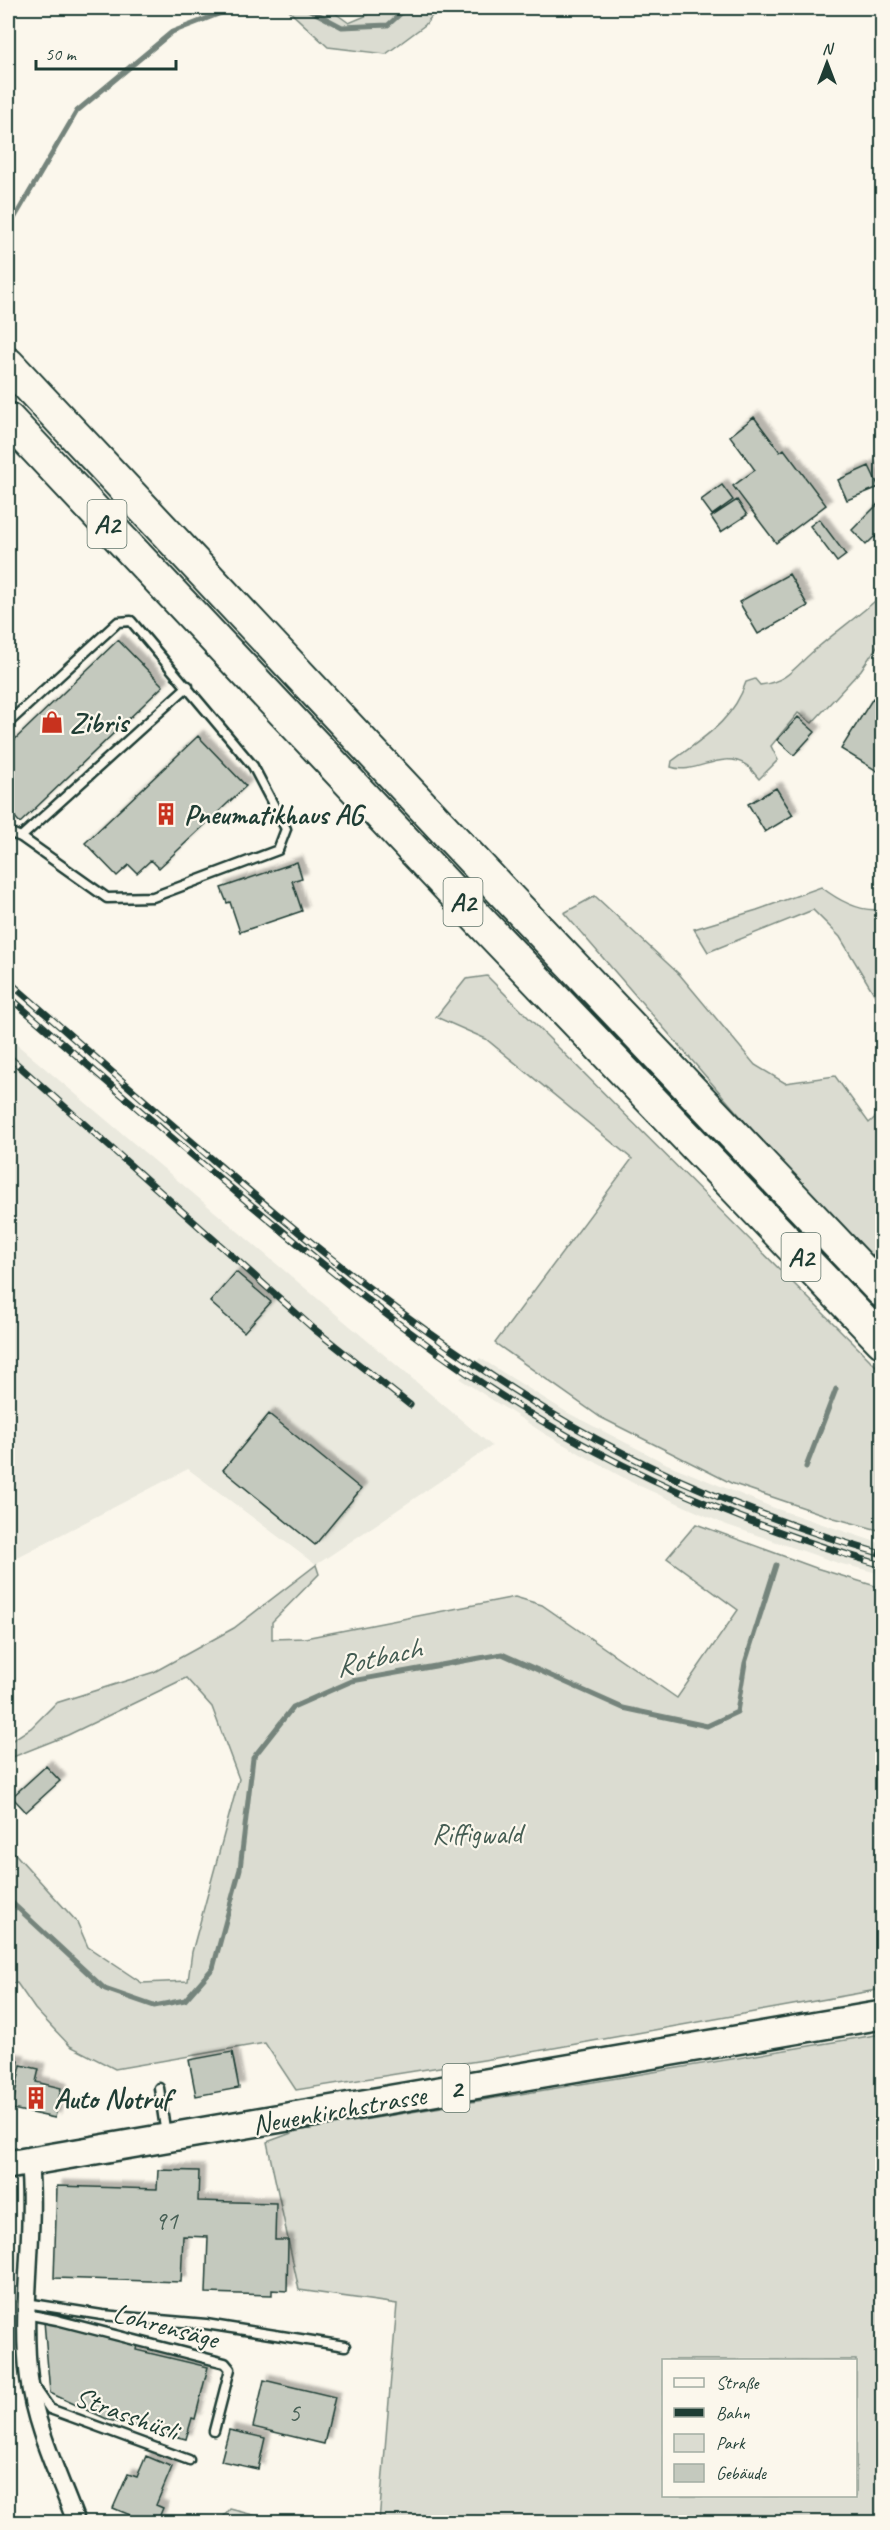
<svg xmlns="http://www.w3.org/2000/svg" width="890" height="2530" viewBox="0 0 890 2530" font-family="Caveat,sans-serif">
  <style>
    .built { fill: #eae9de }
    .green { fill: #dbdcd1; stroke: #7d8c82; stroke-width: 1.5; fill-rule: evenodd }
    .lines { fill: none; stroke-linecap: round; stroke-linejoin: round }
    .stream { stroke: #74847b; stroke-width: 5 }
    .building { fill: #c4c9be; stroke: #1f3d34; stroke-width: 1.5; filter: url(#shadow) }
    .service-casing { stroke: #1f3d34; stroke-width: 13 }
    .minor-casing { stroke: #1f3d34; stroke-width: 21 }
    .primary-casing { stroke: #1f3d34; stroke-width: 32 }
    .motorway-casing { stroke: #1f3d34; stroke-width: 36 }
    .service { stroke: #fbf7ec; stroke-width: 8 }
    .minor { stroke: #fbf7ec; stroke-width: 16 }
    .primary { stroke: #fbf7ec; stroke-width: 27 }
    .motorway { stroke: #fbf7ec; stroke-width: 32 }
    .rail-casing { stroke: #1f3d34; stroke-width: 7 }
    .rail { stroke: #fbf7ec; stroke-width: 4.5; stroke-dasharray: 14; stroke-linecap: butt }
    .labels { text-anchor: middle; stroke-width: 4.5; stroke-linejoin: round; paint-order: stroke }
    .number-label { font-size: 26px; fill: #486056 }
    .shield { fill: #fbf7ec; stroke: #61756b; stroke-width: 1.5 }
    .shield-label { font-size: 27px; font-weight: bold; fill: #1f3d34 }
    .poi-label { font-size: 28px; font-weight: bold; fill: #1f3d34; stroke: #fbf7ec; text-anchor: start }
    .park-label { font-size: 28px; fill: #455d53; stroke: #fbf7ec }
    .street-label { font-size: 28px; fill: #1f3d34; stroke: #fbf7ec }
    .water-label { font-size: 30px; font-style: italic; fill: #425b52; stroke: #fbf7ec }
  </style>
  <defs>
    <filter id="shadow"><feDropShadow dx="5.5" dy="-5.5" stdDeviation="1.5" flood-color="#0004"/></filter>
  </defs>
  <rect width="100%" height="100%" fill="#fbf7ec"/>
  <filter id="ink" filterUnits="userSpaceOnUse"><feTurbulence type="fractalNoise" baseFrequency=".0167" numOctaves="2"/><feDisplacementMap in="SourceGraphic" scale="12" xChannelSelector="R" yChannelSelector="G"/><feConvolveMatrix kernelMatrix="1 2 1 2 8 2 1 2 1" color-interpolation-filters="sRGB"/></filter>
  <g filter="url(#ink)">
    <path class="built" d="M8,1037L492,1446L316,1565L188,1469L8,1562Z
      M480,1358L568,1413L667,1464L774,1508L882,1544V1574L838,1563L724,1524L631,1482L545,1434L460,1379Z"/>
    <path class="green" d="M281,8H328L349,23L384,8H438L425,25L386,54L328,47L288,10Z
      M882,595V639L861,670L812,723L798,713L771,746L778,760L759,779C755,775 751,768 746,765C721,749 695,776 671,767L672,761C704,737 733,721 746,682L755,679L760,685C790,681 796,665 817,648C838,630 861,614 882,595Z
      M821,887C838,900 860,913 882,909V1007L840,937L813,910L708,952L694,929L757,910Z
      M595,896L680,975L755,1065L785,1083L835,1076L869,1123L882,1111V1269L754,1132L564,913Z
      M487,976L882,1372V1531L834,1518L731,1483L600,1417L495,1343L632,1159L486,1039L436,1017L466,979Z
      M696,1524L816,1568L882,1588V1989L515,2055L296,2090L265,2043L115,2069L70,2046L35,2009L17,1983L8,1984V1846L77,1922L88,1947L142,1983L188,1981L192,1952L239,1779L212,1707L186,1678L68,1735L8,1759V1743L31,1728L56,1703L154,1672L234,1628L316,1565L319,1574L272,1622V1639L305,1638L515,1597L542,1605L677,1698L738,1610L667,1558Z
      M882,2034V2522H379L397,2304L299,2290L267,2142L297,2131ZM664,2360H856V2496H664Z
      M230,2509L280,2522H219Z"/>
    <g class="lines">
      <path class="stream" d="M306,8L342,27L388,25L407,8
        M12,222L77,111L172,32L234,8
        M806,1467L836,1389
        M8,1899L105,1989L154,2006L185,2000L213,1968L240,1869L253,1758L293,1707L352,1681L502,1654L623,1708L707,1726L737,1712L745,1663L776,1565"/>
    </g>
    <path class="building" d="M754,417L780,452L784,449L826,505L776,543L733,486L755,470L730,436Z
      M869,466L879,487L847,500L838,480Z
      M722,485L733,500L712,515L701,500Z
      M737,500L747,515L721,532L711,517Z
      M882,500V544L875,536L866,545L852,530Z
      M819,519L846,555L837,562L810,526Z
      M789,574L808,606L758,634L739,602Z
      M118,640L163,686L20,823L8,809V746Z
      M873,698L882,703V774L841,749Z
      M798,717L815,732L794,755L777,740Z
      M198,736L246,786L159,868L151,860L137,873L129,865L117,876L85,843Z
      M776,788L793,815L765,832L748,804Z
      M297,862L302,878L292,881L302,911L240,932L230,902L227,903L221,888Z
      M236,1272L271,1302L244,1332L210,1302Z
      M269,1414L361,1489L315,1545L223,1470Z
      M46,1766L60,1781L26,1812L12,1797Z
      M232,2052L239,2088L196,2096L189,2060Z
      M8,2059L19,2061L8,2115Z
      M21,2065L39,2069L36,2082L61,2088L55,2118L12,2109Z
      M158,2170L199,2171L198,2201L276,2203L275,2240H288L287,2291L272,2290V2295L206,2293L208,2237L183,2236L181,2282L54,2278L57,2186L157,2189Z
      M44,2321L137,2344L136,2350L208,2367L195,2419L192,2418L186,2439L109,2420L50,2393Z
      M264,2380L335,2397L324,2444L253,2427Z
      M229,2430L265,2438L258,2469L221,2461Z
      M146,2456L172,2467L156,2505L163,2508L157,2522H147L113,2508L128,2474L137,2477Z"/>
    <g class="lines">
      <g class="service-casing">
        <path id="service" d="M8,723L118,622L131,621L253,766L286,829L278,850L153,897L107,898L21,837L8,832
          M21,837L188,686
          M159,2088L166,2135
          M26,2303L102,2315L206,2324L345,2346
          M26,2314L57,2320L225,2363L230,2369L214,2431
          M34,2386L50,2409L189,2460"/>
      </g>
      <g class="minor-casing">
        <path id="minor" d="M29,2162C36,2234 20,2307 29,2378C35,2428 59,2476 76,2522"/>
      </g>
      <g class="primary-casing">
        <path id="primary" d="M8,2165L882,2015"/>
      </g>
      <g class="motorway-casing">
        <path id="motorway" d="M8,364L502,891L882,1291
          M8,419L483,924L882,1341"/>
      </g>
      <use href="#service" class="service"/>
      <use href="#minor" class="minor"/>
      <use href="#primary" class="primary"/>
      <use href="#motorway" class="motorway"/>
      <g class="rail-casing">
        <path id="rail" d="M8,981C179,1129 352,1293 546,1410C651,1474 766,1520 882,1554
          M8,996C96,1072 183,1149 273,1223C358,1294 446,1364 542,1421C648,1484 764,1531 882,1565
          M8,1056L314,1329L410,1405"/>
      </g>
      <use href="#rail" class="rail"/>
    </g>
  </g>
  <defs>
    <g id="shop-bare" transform="scale(1.8)"><path d="M-5-2.5h2.3a2.7 3.5 0 0 1 5.4 0H5L5.5 6h-11ZM-1.5-2.5h3a1.5 2.3 0 0 0-3 0Z" fill="#c8321e" stroke="#fbf7ec" stroke-width="2.5" paint-order="stroke"/></g>
    <g id="building-bare" transform="scale(1.8)"><path d="M-4-6H4V6H1V3H-1V6H-4ZM-2.5-4.3h1.7v1.8h-1.7ZM.8-4.3h1.7v1.8H.8ZM-2.5-1h1.7V.8h-1.7ZM.8-1h1.7V.8H.8Z" fill="#c8321e" stroke="#fbf7ec" stroke-width="2.5" paint-order="stroke"/></g>
  </defs>
  <g fill-rule="evenodd">
    <use href="#shop-bare" x="52" y="722"/>
    <use href="#building-bare" x="166" y="814"/>
    <use href="#building-bare" x="36" y="2098"/>
  </g>
  <g class="labels">
    <g class="number-label">
      <text x="166" y="2229">91</text>
      <text x="294" y="2421">5</text>
    </g>
    <g class="shield">
      <rect x="87.5" y="500" width="39" height="48" rx="4.5"/>
      <rect x="443.5" y="878" width="39" height="48" rx="4.5"/>
      <rect x="781.5" y="1233" width="39" height="48" rx="4.5"/>
      <rect x="442.5" y="2064" width="27" height="48" rx="4.5"/>
    </g>
    <g class="shield-label">
      <text x="107" y="533">A2</text>
      <text x="463" y="911">A2</text>
      <text x="801" y="1266">A2</text>
      <text x="456" y="2097">2</text>
    </g>
    <g class="poi-label">
      <text x="70" y="732">Zibris</text>
      <text x="184" y="824">Pneumatikhaus AG</text>
      <text x="54" y="2108">Auto Notruf</text>
    </g>
    <g class="park-label">
      <text x="477" y="1843">Riffigwald</text>
    </g>
    <g class="street-label">
      <text transform="translate(339 2109) rotate(-10)" y="10">Neuenkirchstrasse</text>
      <text transform="translate(166 2325) rotate(15)" y="10">Lohrensäge</text>
      <text transform="translate(127 2413) rotate(20)" y="10">Strasshüsli</text>
    </g>
    <g class="water-label">
      <text transform="translate(378 1657) rotate(-13)" y="10">Rotbach</text>
    </g>
  </g>
  <rect width="890" height="2530" fill="none" stroke="#fbf7ec" stroke-width="30"/>
  <rect x="15" y="15" width="860" height="2500" fill="none" stroke="#1f3d34" stroke-width="2" filter="url(#ink)"/>
  <rect x="662" y="2359" width="195" height="138" fill="#fbf7ec" stroke="#a3ada2" stroke-width="1.5"/>
  <rect x="674" y="2378" width="30" height="9" fill="#fbf7ec" stroke="#a3ada2" stroke-width="1.5"/>
  <text x="716" y="2389" font-size="18" fill="#1f3d34">Straße</text>
  <rect x="674" y="2408" width="30" height="9" fill="#1f3d34" stroke="#a3ada2" stroke-width="1.5"/>
  <text x="716" y="2419" font-size="18" fill="#1f3d34">Bahn</text>
  <rect x="674" y="2434" width="30" height="18" fill="#dbdcd1" stroke="#a3ada2" stroke-width="1.5"/>
  <text x="716" y="2449" font-size="18" fill="#1f3d34">Park</text>
  <rect x="674" y="2464" width="30" height="18" fill="#c4c9be" stroke="#a3ada2" stroke-width="1.5"/>
  <text x="716" y="2479" font-size="18" fill="#1f3d34">Gebäude</text>
  <g transform="translate(827 63)" stroke="#fbf7ec" stroke-width="4.5" paint-order="stroke">
  <path d="M0-4.5L10 22L0 15L-10 22Z" fill="#1f3d34"/>
  <text y="-9" font-size="16" font-weight="bold" text-anchor="middle" fill="#1f3d34">N</text>
  </g>
  <path d="M36 60v9h140v-9" fill="none" stroke="#1f3d34" stroke-width="3"/>
  <text x="45" y="60" font-size="18" fill="#1f3d34" stroke="#fbf7ec" stroke-width="4.5" paint-order="stroke">50 m</text>
</svg>
